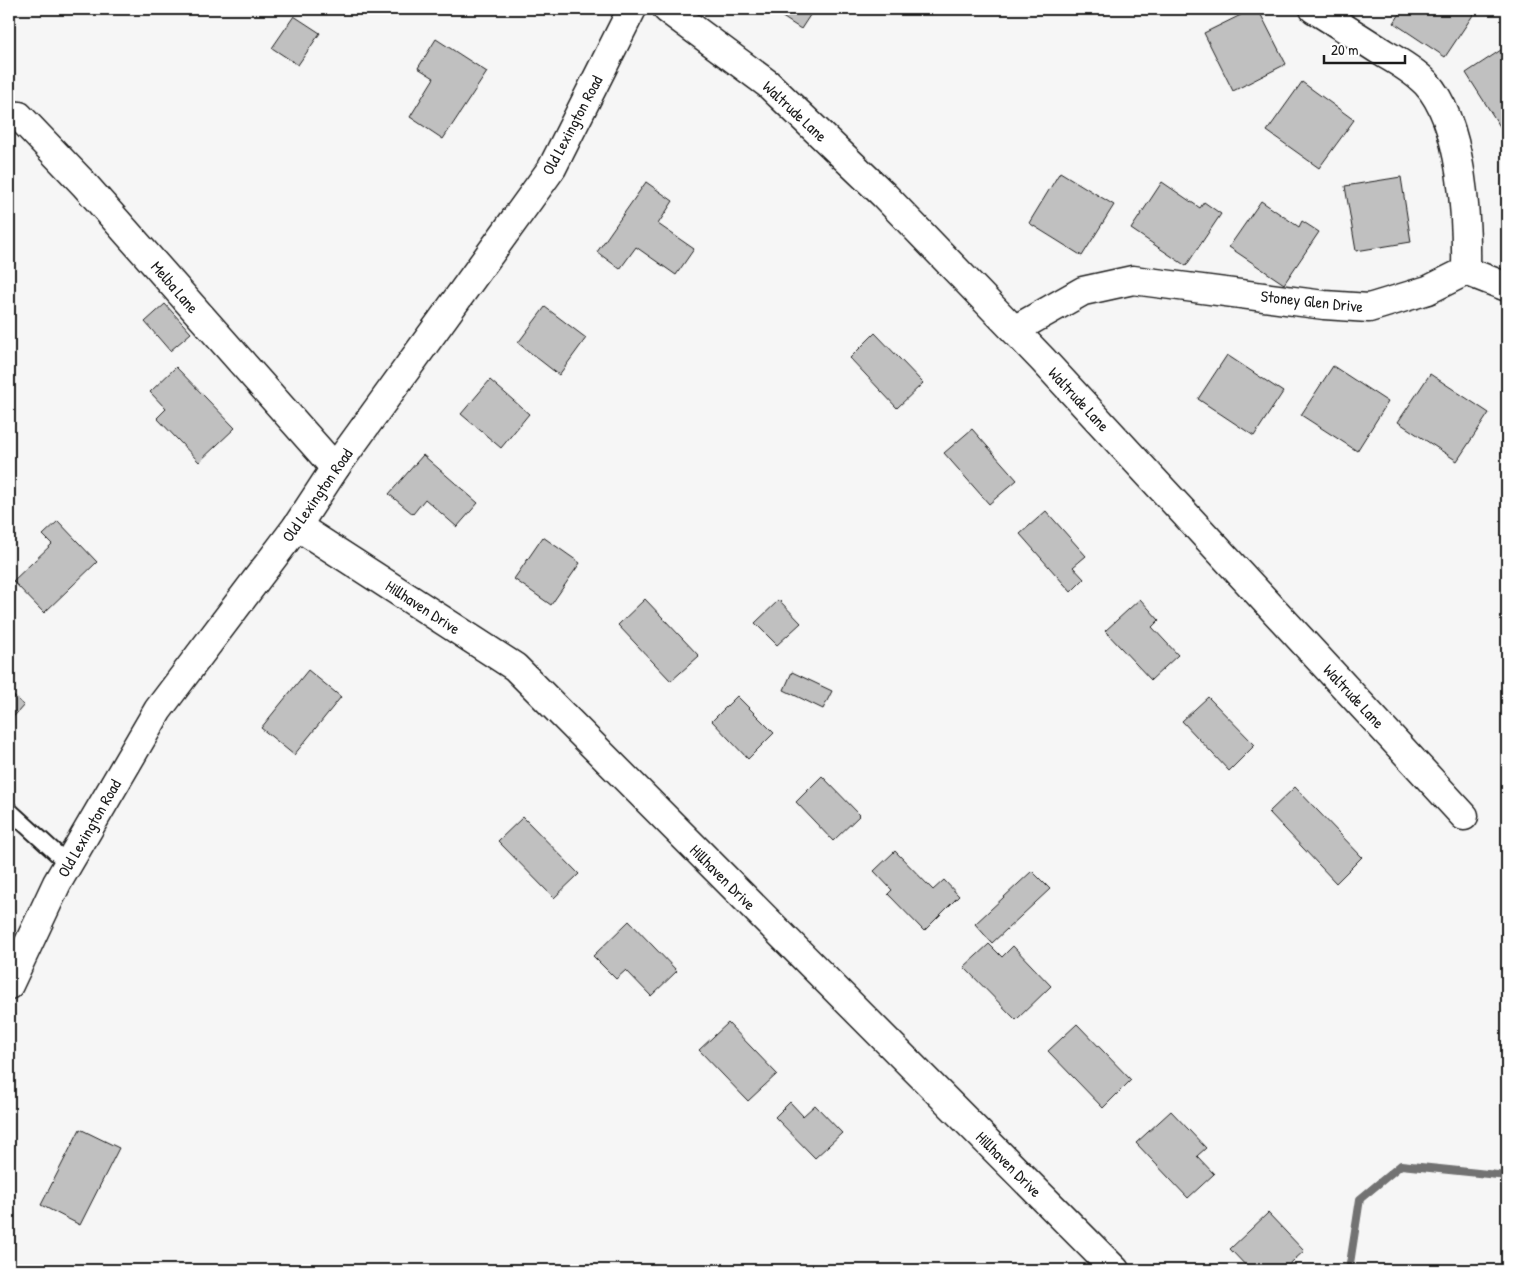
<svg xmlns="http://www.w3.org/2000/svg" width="1516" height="1279" viewBox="0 0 1516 1279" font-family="'Patrick Hand',sans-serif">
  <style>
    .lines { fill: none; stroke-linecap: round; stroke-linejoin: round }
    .stream { stroke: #727272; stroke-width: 8 }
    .building { fill: #c0c0c0; stroke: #1c1c1c }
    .lane-casing { stroke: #1c1c1c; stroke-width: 19 }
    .street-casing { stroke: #1c1c1c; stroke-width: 31 }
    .secondary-casing { stroke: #1c1c1c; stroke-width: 31 }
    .lane { stroke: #fff; stroke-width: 15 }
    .street { stroke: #fff; stroke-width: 28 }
    .secondary { stroke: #fff; stroke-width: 28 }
    .labels { text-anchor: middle; stroke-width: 5; stroke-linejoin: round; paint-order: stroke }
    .street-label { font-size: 16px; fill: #1c1c1c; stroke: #fff }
  </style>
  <rect width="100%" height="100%" fill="#f6f6f6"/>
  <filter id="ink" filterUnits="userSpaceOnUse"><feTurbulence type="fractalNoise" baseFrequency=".02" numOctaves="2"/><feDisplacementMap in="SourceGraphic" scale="10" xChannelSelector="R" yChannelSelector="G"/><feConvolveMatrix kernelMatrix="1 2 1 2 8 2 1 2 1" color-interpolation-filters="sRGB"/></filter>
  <g filter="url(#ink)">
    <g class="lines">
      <path class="stream" d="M1349,1270L1360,1199L1401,1165L1507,1176"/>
    </g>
    <path class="building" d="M770,9H814L801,29Z
      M1253,9H1258L1286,64L1233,91L1204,33Z
      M1403,9H1477L1445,57L1394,23Z
      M294,16L320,33L298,65L272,48Z
      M436,39L487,72L443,139L410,117L434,78L418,68Z
      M1507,46V124L1501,128L1466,73Z
      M1302,82L1354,120L1319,168L1267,131Z
      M1060,172L1114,205L1082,256L1029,223Z
      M1401,177L1411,242L1356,251L1345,186Z
      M646,182L673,201L658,224L694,249L676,275L636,247L620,269L597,252Z
      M1162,182L1200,208L1204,202L1221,214L1186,266L1131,229Z
      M1261,201L1299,227L1302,221L1319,232L1284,284L1229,247Z
      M165,304L191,333L170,351L145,322Z
      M545,307L586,338L559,375L518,343Z
      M875,333L923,383L897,408L850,358Z
      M1227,355L1283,392L1254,436L1198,399Z
      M1333,366L1388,402L1357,451L1301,415Z
      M176,367L235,428L199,462L157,418L166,409L150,392Z
      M1430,374L1489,413L1457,461L1398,422Z
      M490,380L529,414L501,448L461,414Z
      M972,429L1017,480L989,504L944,453Z
      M423,455L478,503L457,527L425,499L413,514L389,494Z
      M1046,511L1086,556L1073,567L1084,579L1071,592L1020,534Z
      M58,521L97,562L44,613L13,581L52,544L43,535Z
      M543,537L580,563L551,605L514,579Z
      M645,599L699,656L671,681L618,625Z
      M1140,599L1159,620L1152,627L1178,655L1151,680L1105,631Z
      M779,600L801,623L777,645L755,623Z
      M308,670L341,697L294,755L261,728Z
      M792,672L832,691L823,709L784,690Z
      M9,692L24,705L9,722Z
      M737,696L774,733L748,759L712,721Z
      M1208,697L1255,745L1229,771L1182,721Z
      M822,776L860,815L833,841L796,802Z
      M1295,787L1362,857L1336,883L1269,812Z
      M523,817L579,874L554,898L498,841Z
      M895,851L933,890L944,880L959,896L924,931L888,894L892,890L874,871Z
      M1032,871L1050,889L992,943L975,924Z
      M629,921L677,971L651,996L626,970L616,979L593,956Z
      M989,944L1002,957L1013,946L1051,986L1016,1020L964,967Z
      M728,1023L777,1074L748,1101L699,1050Z
      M1077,1024L1131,1080L1103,1108L1048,1051Z
      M790,1102L803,1116L815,1105L842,1133L815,1158L775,1117Z
      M1171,1111L1206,1148L1197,1156L1214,1174L1188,1198L1136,1143Z
      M80,1129L119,1148L80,1225L41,1205Z
      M1268,1213L1304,1251L1283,1270H1250L1230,1249Z"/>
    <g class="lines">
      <g class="lane-casing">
        <path id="lane" d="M9,810L68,864"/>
      </g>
      <g class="street-casing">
        <path id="street" d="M667,9L768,84L884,195L1043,360L1464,816
          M9,115L19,116L84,184L335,468
          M1466,271L1507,287
          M1014,330L1083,291L1133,280L1324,305L1369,308L1428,290L1466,271C1467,219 1463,123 1426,83C1415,72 1399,62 1385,54C1362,39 1338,24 1314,9
          M297,526L515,667L1115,1270"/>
      </g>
      <g class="secondary-casing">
        <path id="secondary" d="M9,985L57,883L158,710L297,526L335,468L552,168L632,9"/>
      </g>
      <use href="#lane" class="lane"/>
      <use href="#street" class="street"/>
      <use href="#secondary" class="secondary"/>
    </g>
  </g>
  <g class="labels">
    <g class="street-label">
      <text transform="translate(795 111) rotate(43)" y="6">Waltrude Lane</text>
      <text transform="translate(572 125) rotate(-62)" y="6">Old Lexington Road</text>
      <text transform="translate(175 287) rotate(49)" y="6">Melba Lane</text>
      <text transform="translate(1312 301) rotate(6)" y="6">Stoney Glen Drive</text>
      <text transform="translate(1079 399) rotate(47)" y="6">Waltrude Lane</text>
      <text transform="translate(317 495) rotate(-55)" y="6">Old Lexington Road</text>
      <text transform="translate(423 607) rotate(33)" y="6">Hillhaven Drive</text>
      <text transform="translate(1354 696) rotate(47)" y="6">Waltrude Lane</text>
      <text transform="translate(89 828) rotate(-60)" y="6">Old Lexington Road</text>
      <text transform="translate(723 877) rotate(45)" y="6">Hillhaven Drive</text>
      <text transform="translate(1009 1164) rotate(45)" y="6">Hillhaven Drive</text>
    </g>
  </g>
  <rect width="1516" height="1279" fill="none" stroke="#fff" stroke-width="30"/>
  <rect x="15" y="15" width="1486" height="1249" fill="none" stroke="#1c1c1c" stroke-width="2" filter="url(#ink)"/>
  <path d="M1324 55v8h81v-8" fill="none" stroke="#1c1c1c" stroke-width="2.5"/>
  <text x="1331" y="55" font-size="15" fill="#1c1c1c" stroke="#ffffff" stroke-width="4" paint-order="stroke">20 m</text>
</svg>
